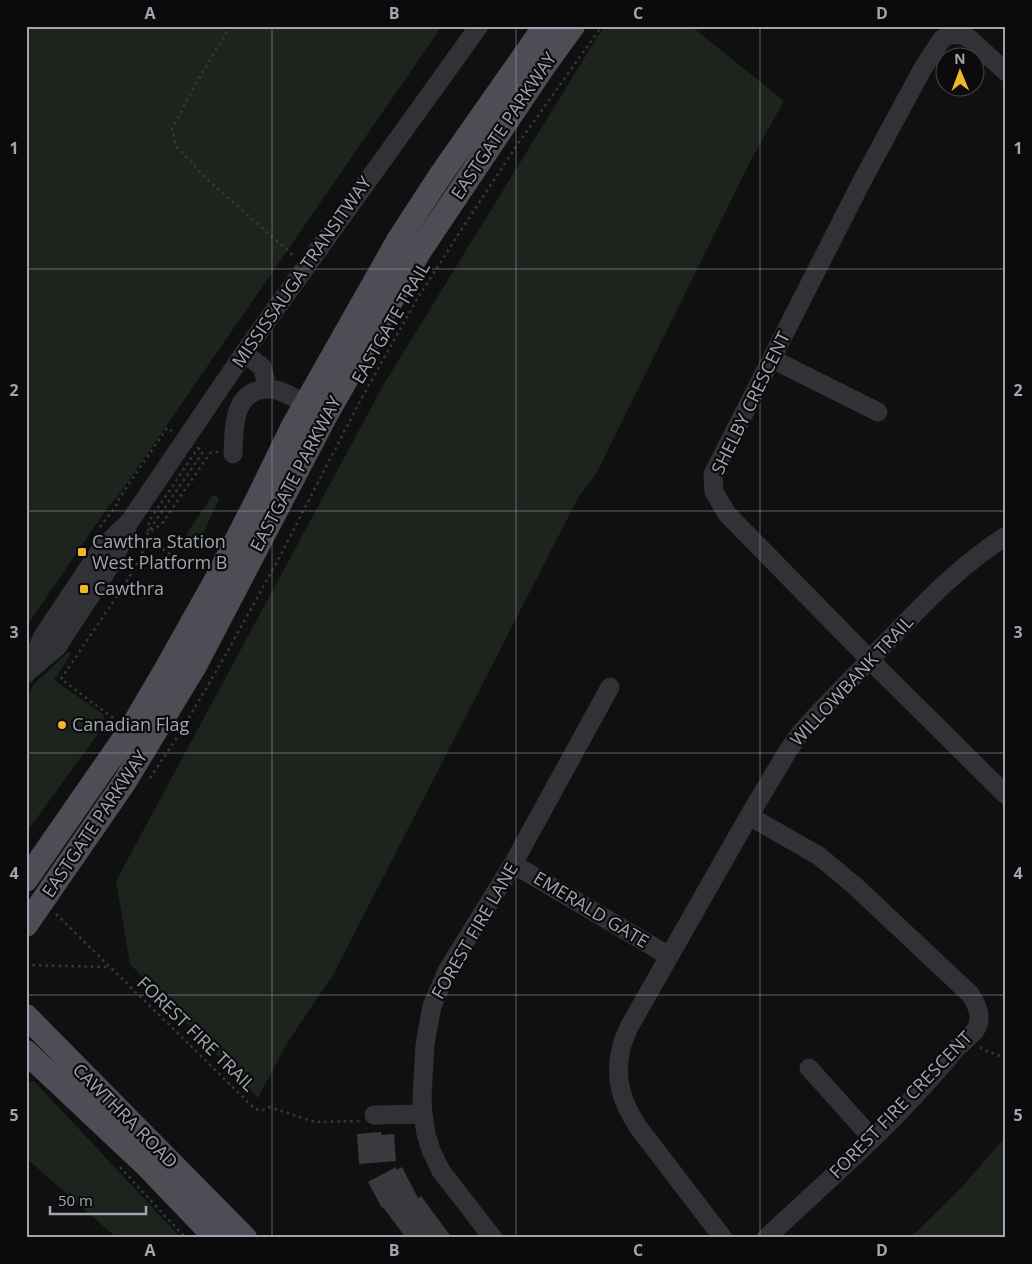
<svg xmlns="http://www.w3.org/2000/svg" width="1032" height="1264" viewBox="0 0 1032 1264" font-family="'Open Sans',sans-serif">
  <style>
    .green { fill: #1c241d }
    .building { fill: #3a3a3e }
    .lines { fill: none; stroke-linecap: round; stroke-linejoin: round }
    .path { stroke: #37383d; stroke-width: 2.5; stroke-dasharray: 2.5 4; stroke-linecap: butt }
    .minor { stroke: #313136; stroke-width: 19 }
    .major { stroke: #4d4e55; stroke-width: 24 }
    .grid { fill: none; stroke: #a1a5b2; stroke-width: 1; stroke-opacity: 0.55 }
    .poi-dot { fill: #efb82a; stroke: #0b0b0c; stroke-width: 2 }
    .labels { text-anchor: middle; stroke-width: 4.5; stroke-linejoin: round; paint-order: stroke }
    .street-label { font-size: 18px; fill: #a1a5b2; stroke: #0b0b0c }
    .poi-label { font-size: 18px; fill: #a1a5b2; stroke: #0b0b0c; text-anchor: start }
    .neatline { fill: none; stroke: #a1a5b2; stroke-width: 2 }
    .grid-label { font-size: 16px; text-anchor: middle; font-weight: bold; fill: #a1a5b2 }
  </style>
  <rect width="100%" height="100%" fill="#101011"/>
  <path class="green" d="M26,26H442L116,499L110,504L26,627Z
    M604,26H691L784,101L751,160L596,474L578,498L333,975L287,1043L258,1098L130,964L116,881L384,384Z
    M214,495L218,497L219,499L203,534L197,541C191,542 185,540 187,533L212,496Z
    M68,652L71,654L54,680L103,714L105,724L26,833V697L35,683Z
    M34,1081L181,1238H117L26,1158V1083Z
    M1006,1136V1238H910L961,1188Z"/>
  <path class="building" d="M381,1132V1135L394,1134L396,1161L359,1164L357,1134Z
    M396,1167V1170L402,1167L418,1198L421,1196L452,1238H406L383,1207L382,1208L368,1182Z"/>
  <g class="lines">
    <path class="path" d="M230,26L198,80L172,129L176,146L208,180L295,257
      M198,448L203,452L148,532L149,521Z
      M100,527L116,506L120,497L167,428L172,431
      M146,539L151,541L194,571
      M113,718L61,679L125,584L141,557L148,532L161,525L210,453L218,452
      M150,778L180,733L225,656L279,558L360,401L417,299L465,224L517,145L602,26
      M56,914L255,1109L263,1110L269,1107L315,1122L360,1121
      M26,965L110,967
      M980,1047L984,1050L1006,1058
      M120,1167L163,1214L186,1238"/>
    <path class="minor" d="M1006,72L970,39L962,35L951,34L942,39L923,68L862,181L713,474L714,492L727,514L882,672L1006,795
      M244,353L262,367L268,389
      M772,359L878,412
      M233,454C234,432 232,396 260,390C266,389 273,388 279,391C293,395 305,405 318,411
      M31,669L57,647L115,558L127,528
      M26,674L43,636L101,549L130,521L244,353L479,26
      M749,816L819,856L855,886L970,994C977,1005 983,1017 976,1029C972,1035 965,1040 960,1045C954,1050 950,1056 945,1062C891,1126 827,1181 766,1238
      M513,864L669,956
      M809,1068L872,1138
      M374,1115L423,1114
      M493,1238L441,1171L431,1150L426,1134L423,1114L422,1097L425,1044L432,1006L447,971L513,864L610,687
      M723,1238L638,1127C622,1102 614,1080 621,1049C622,1042 626,1035 629,1027L749,816L789,749L802,731C828,702 855,676 881,648C922,606 956,568 1006,536"/>
    <path class="major" d="M26,880L132,727L166,669L217,578L257,500L292,428L399,239L440,176L545,26
      M26,925L124,783L196,664L326,415L419,252L544,66L573,26
      M26,1016L245,1238
      M26,1052L146,1165L216,1238"/>
  </g>
  <path class="grid" d="M272,26V1238M516,26V1238M760,26V1238M26,269H1006M26,511H1006M26,753H1006M26,995H1006"/>
  <g class="poi-dot">
    <rect x="77" y="547" width="10" height="10" rx="2.5"/>
    <rect x="79" y="584" width="10" height="10" rx="2.5"/>
    <circle cx="62" cy="725" r="5"/>
  </g>
  <g class="labels">
    <g class="street-label">
      <text transform="translate(504 126) rotate(-56)" y="6">EASTGATE PARKWAY</text>
      <text transform="translate(302 272) rotate(-55)" y="6">MISSISSAUGA TRANSITWAY</text>
      <text transform="translate(391 323) rotate(-60)" y="6">EASTGATE TRAIL</text>
      <text transform="translate(751 403) rotate(-64)" y="6">SHELBY CRESCENT</text>
      <text transform="translate(296 474) rotate(-62)" y="6">EASTGATE PARKWAY</text>
      <text transform="translate(852 681) rotate(-47)" y="6">WILLOWBANK TRAIL</text>
      <text transform="translate(95 824) rotate(-56)" y="6">EASTGATE PARKWAY</text>
      <text transform="translate(591 910) rotate(31)" y="6">EMERALD GATE</text>
      <text transform="translate(475 931) rotate(-60)" y="6">FOREST FIRE LANE</text>
      <text transform="translate(196 1034) rotate(44)" y="6">FOREST FIRE TRAIL</text>
      <text transform="translate(901 1105) rotate(-46)" y="6">FOREST FIRE CRESCENT</text>
      <text transform="translate(125 1116) rotate(45)" y="6">CAWTHRA ROAD</text>
    </g>
    <g class="poi-label">
      <text x="92" y="548">Cawthra Station<tspan x="92" dy="21">West Platform B</tspan></text>
      <text x="94" y="595">Cawthra</text>
      <text x="72" y="731">Canadian Flag</text>
    </g>
  </g>
  <rect width="1032" height="1264" fill="none" stroke="#0b0b0c" stroke-width="55"/>
  <g transform="translate(960 72) rotate(359)"><circle r="24" fill="#0b0b0c" stroke="#47494e"/>
  <path d="M0-4L9 19L0 12L-9 19Z" fill="#efb82a"/>
  <text y="-8" font-size="14" font-weight="bold" text-anchor="middle" fill="#a1a5b2">N</text>
  </g>
  <path d="M50 1206v8h96v-8" fill="none" stroke="#a1a5b2" stroke-width="2.5"/>
  <text x="58" y="1206" font-size="15" fill="#a1a5b2" stroke="#0b0b0c" stroke-width="4" paint-order="stroke">50 m</text>
  <rect x="28" y="28" width="976" height="1208" class="neatline"/>
  <g class="grid-label">
    <text x="150" y="19">A</text>
    <text x="394" y="19">B</text>
    <text x="638" y="19">C</text>
    <text x="882" y="19">D</text>
    <text x="14" y="154">1</text>
    <text x="1018" y="154">1</text>
    <text x="14" y="396">2</text>
    <text x="1018" y="396">2</text>
    <text x="14" y="638">3</text>
    <text x="1018" y="638">3</text>
    <text x="14" y="879">4</text>
    <text x="1018" y="879">4</text>
    <text x="14" y="1121">5</text>
    <text x="1018" y="1121">5</text>
    <text x="150" y="1256">A</text>
    <text x="394" y="1256">B</text>
    <text x="638" y="1256">C</text>
    <text x="882" y="1256">D</text>
  </g>
</svg>
